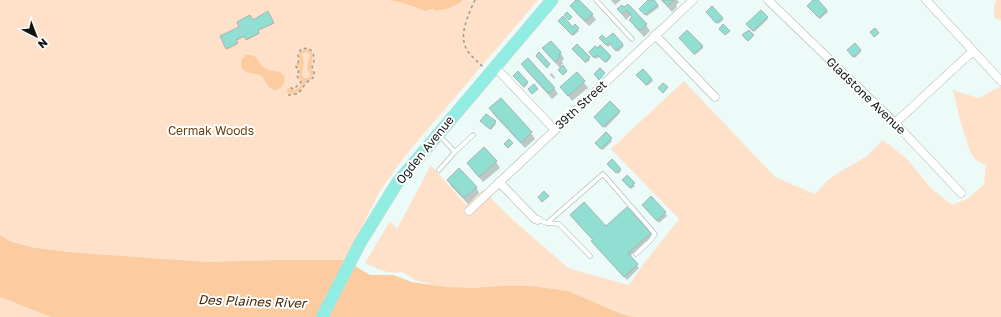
<svg xmlns="http://www.w3.org/2000/svg" width="1001" height="317" viewBox="0 0 1001 317" font-family="'Golos Text',sans-serif">
  <style>
    .green { fill: #fee1c8 }
    .water { fill: #fccca0; fill-rule: evenodd }
    .shadow { fill: #0003 }
    .building { fill: #91dfd3; stroke: #a7b4b2 }
    .lines { fill: none; stroke-linecap: round; stroke-linejoin: round }
    .service-casing { stroke: #a6b3b1; stroke-width: 5 }
    .minor-casing { stroke: #a6b3b1; stroke-width: 9 }
    .primary-casing { stroke: #d4d5d5; stroke-width: 13 }
    .path { stroke: #939d9c; stroke-width: 1.5; stroke-dasharray: 3 3; stroke-linecap: butt }
    .service { stroke: #fff; stroke-width: 4 }
    .minor { stroke: #fff; stroke-width: 8 }
    .primary { stroke: #91ece1; stroke-width: 12 }
    .labels { text-anchor: middle; stroke-width: 4; stroke-linejoin: round; paint-order: stroke }
    .street-label { font-size: 12px; fill: #101514; stroke: #fff }
    .park-label { font-size: 12px; fill: #6d410e; stroke: #fff }
    .water-label { font-size: 13px; font-style: italic; fill: #462704; stroke: #fff }
  </style>
  <rect width="100%" height="100%" fill="#ecfaf8"/>
  <path class="green" d="M0,0H538L404,157L380,191L345,260H276L207,262L69,252L36,248L12,242L0,235Z
    M996,0H1001V20L994,18V7Z
    M684,81L775,177L815,194L827,181L841,171L867,156L883,140L906,158L931,188L952,205L969,198L984,184L986,165C983,163 978,162 975,159C967,151 956,103 953,90L978,98L1001,86V317H637L628,316L598,304L518,291L438,287L415,280L402,272L395,273L383,271L365,263L390,221L397,229L431,165L466,205L483,190L512,219L568,268L629,285L642,266L679,219L611,149Z
    M0,297L5,299L51,317H0Z"/>
  <path class="water" d="M390,0H462L460,3L446,9L436,11L432,9L426,11L403,3Z
    M305,48L311,50C313,56 313,62 311,68C317,80 310,77 305,84C303,86 301,89 299,92L292,94L286,92L288,88L295,90L300,86L302,82C298,77 298,74 300,68L296,67L297,63H299L300,61L299,57V53ZM307,52L310,55L307,68L310,75L308,78H304L302,75L304,61L302,55L303,53Z
    M246,55C259,53 257,64 266,69C274,73 282,68 285,79C284,87 276,94 269,87C266,84 264,79 262,76C255,72 240,75 241,63C241,59 243,58 246,55Z
    M0,235L12,242L36,248L69,252L207,262L276,260H345L370,275H393L412,282L445,287L474,288L498,286H530L568,291L612,310L628,316L637,317H51L0,297Z"/>
  <path class="shadow" d="M578,0L592,14L596,20L589,26L575,12L572,6Z
    M611,0H621L615,5Z
    M650,0H652L659,7L647,16L641,11Z
    M661,0H677L679,2L676,5L677,7L672,12Z
    M815,0H817L828,12L820,19L809,8Z
    M628,5L646,25L650,31L644,37L634,26L631,20L633,18L631,15L626,20L618,9H624Z
    M268,13L273,24L257,31L259,34L247,40L245,36L236,41L237,44L228,49L221,36L253,22Z
    M708,14L722,18L723,20L718,24Z
    M767,18L768,19L754,32L748,26Z
    M560,23L573,28L575,26L579,31L573,36Z
    M613,34L624,46L618,52L611,44L608,47L601,40L606,41Z
    M680,38L702,46L703,48L695,55Z
    M551,42L561,53L564,59L562,61L563,64L561,65L567,72L563,75L559,70L561,69L547,54L544,48Z
    M860,50L861,52L855,58L849,52Z
    M574,51L589,58L590,60L586,63Z
    M591,54L610,56L611,58L606,63L599,56L596,59Z
    M523,64L554,88L558,94L552,99L526,70Z
    M643,70L653,81L647,86L638,77Z
    M551,73L555,77L554,79L550,75Z
    M577,73L588,88L572,101L562,87Z
    M516,78L527,82L528,84L524,88Z
    M500,99L531,133L535,139L525,148L494,115L490,109Z
    M619,111L620,113L605,128L595,117Z
    M495,122L496,124L491,130L483,123Z
    M606,134L612,141L603,150L598,145Z
    M496,162L500,168L483,182L472,169L468,163Z
    M610,166L620,169L621,171L618,174Z
    M627,176L635,186L631,189L624,182Z
    M448,180L476,187L479,193L468,204L451,186Z
    M643,205L665,213L667,216L659,223Z
    M571,215L606,228L650,233L652,236L630,256L639,268L627,280L594,244L592,241L593,240Z"/>
  <path class="building" d="M576,0H579L593,14L585,21L570,6Z
    M648,0H654L658,5L645,15L639,9Z
    M662,0H674L668,6Z
    M813,0H818L827,10L819,18L807,6Z
    M628,4L647,24L640,31L629,20L632,17L627,10L622,14L617,9L622,5L624,7Z
    M712,6L723,18L716,23L706,12Z
    M761,10L768,17L753,31L746,24Z
    M268,11L274,23L258,30L259,33L246,40L244,36L236,40L238,43L226,49L220,36L239,27L237,22L250,15L253,20Z
    M567,12L572,17L569,20L564,15Z
    M563,16L573,27L575,24L579,28L572,35L558,21Z
    M723,24L730,31L725,35L719,29Z
    M875,28L879,33L874,37L870,32Z
    M687,30L703,46L694,54L679,38Z
    M749,30L754,35L748,41L742,35Z
    M613,33L623,44L616,51L609,43L606,45L599,38L602,35L606,39Z
    M551,41L561,52L559,55L560,57L555,62L542,48Z
    M855,43L861,50L853,57L847,50Z
    M577,44L590,57L585,62L572,49Z
    M600,45L611,56L605,62L597,55L594,58L589,52L595,46L598,48Z
    M539,52L550,64L547,68L536,56Z
    M528,58L555,88L548,93L521,64Z
    M563,65L567,71L563,75L558,70Z
    M600,68L605,73L599,80L594,74Z
    M643,69L652,79L646,85L636,75Z
    M518,71L528,82L523,86L513,76Z
    M577,72L585,81L568,96L560,87Z
    M663,83L668,87L663,93L658,88Z
    M534,84L538,89L532,94L528,89Z
    M501,98L532,132L521,143L489,108Z
    M610,101L620,111L603,127L594,117Z
    M486,114L496,121L490,129L480,121Z
    M606,132L612,138L601,149L595,143Z
    M509,139L513,143L508,148L504,144Z
    M484,147L497,161L479,177L467,163Z
    M612,159L621,169L616,173L607,164Z
    M459,168L477,187L464,198L447,180Z
    M627,175L635,183L630,188L622,180Z
    M544,191L549,196L542,202L538,197Z
    M651,196L666,212L657,221L642,205Z
    M584,202L606,226L627,207L651,233L628,253L638,264L624,277L591,241L593,240L570,215Z"/>
  <g class="lines">
    <g class="service-casing">
      <path id="service" d="M596,0L632,39
        M440,136L455,152L473,135
        M439,170L455,152
        M538,220L547,223L559,224L590,256
        M547,223L603,174L655,234L650,241L636,254"/>
    </g>
    <g class="minor-casing">
      <path id="minor" d="M768,0L895,123L961,193
        M926,0L1001,81
        M655,35L715,97
        M495,67L555,130
        M895,123L973,51
        M499,182L535,219L538,220
        M469,211L693,0"/>
    </g>
    <g class="primary-casing">
      <path id="primary" d="M322,317L360,243L397,183L552,0"/>
    </g>
    <path class="path" d="M475,0C469,13 460,31 465,46C468,54 477,61 483,67
      M288,95L297,94C301,91 303,87 306,83C313,77 317,79 312,67C315,61 315,52 308,48L301,49L298,55L299,60L296,67L299,69L297,76L301,82L294,89L288,87"/>
    <use href="#service" class="service"/>
    <use href="#minor" class="minor"/>
    <use href="#primary" class="primary"/>
  </g>
  <g class="labels">
    <g class="street-label">
      <text transform="translate(866 96) rotate(44)" y="4">Gladstone Avenue</text>
      <text transform="translate(581 105) rotate(-43)" y="4">39th Street</text>
      <text transform="translate(425 150) rotate(-51)" y="4">Ogden Avenue</text>
    </g>
    <g class="park-label">
      <text x="211" y="135">Cermak Woods</text>
    </g>
    <g class="water-label">
      <text transform="translate(252 301) rotate(2)" y="5">Des Plaines River</text>
    </g>
  </g>
  <g transform="translate(36 36) rotate(138)" stroke="#ffffff" stroke-width="3" paint-order="stroke">
  <path d="M0-3L7 15L0 10L-7 15Z" fill="#101514"/>
  <text y="-6" font-size="11" font-weight="bold" text-anchor="middle" fill="#101514">N</text>
  </g>
</svg>
